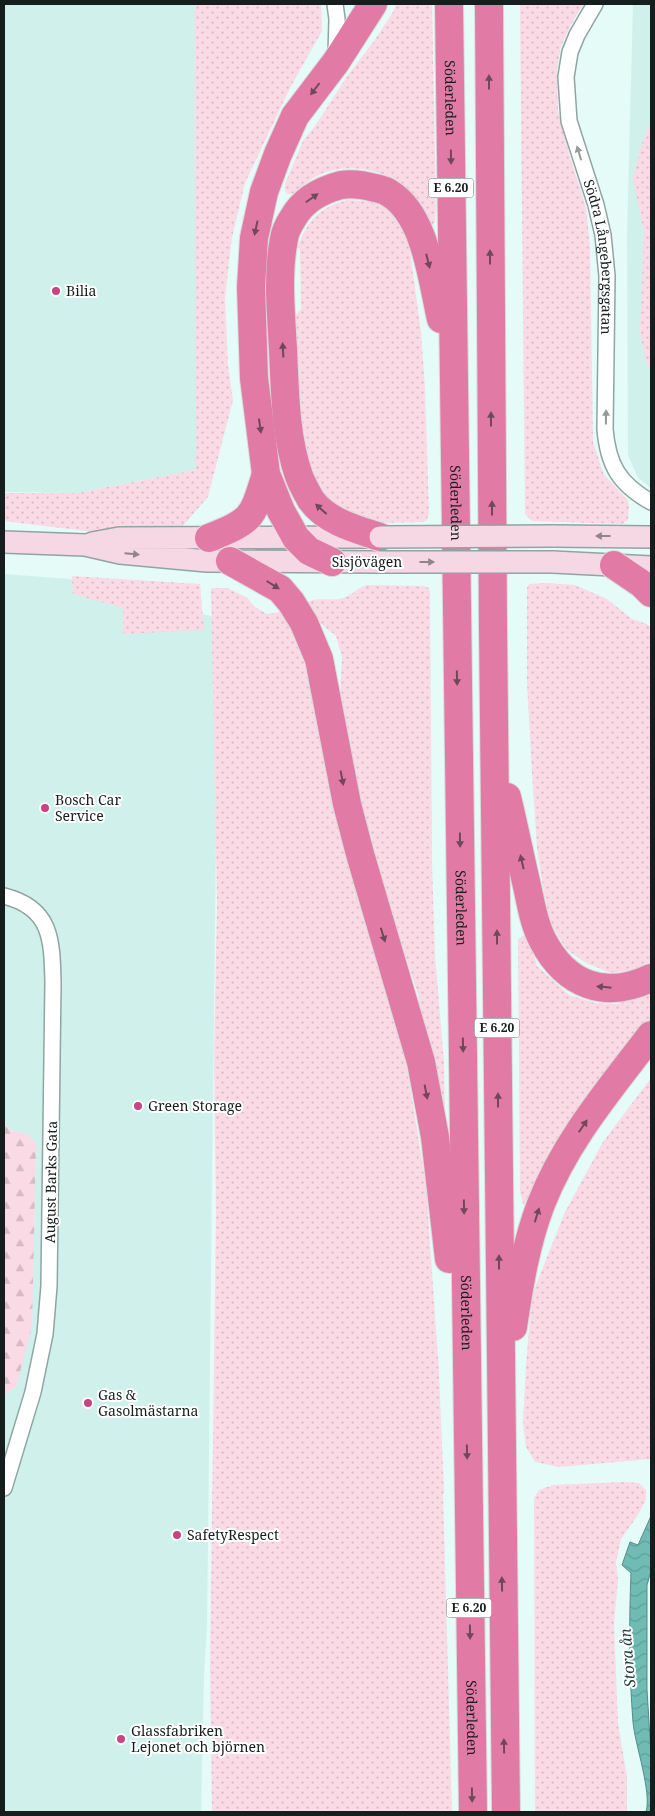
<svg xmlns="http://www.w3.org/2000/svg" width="655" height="1816" viewBox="0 0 655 1816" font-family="'Noto Serif',serif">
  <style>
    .built { fill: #d0f0ec }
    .grass { fill: url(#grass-dots) }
    .forest { fill: url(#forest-firs) }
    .water { fill: url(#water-waves); stroke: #558c87 }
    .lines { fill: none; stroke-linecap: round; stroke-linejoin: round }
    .street-casing { stroke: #90a5a2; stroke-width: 18 }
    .secondary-casing { stroke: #90a5a2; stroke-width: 24 }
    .highway-casing { stroke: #dadbdb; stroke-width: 30 }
    .street { stroke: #fff; stroke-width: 15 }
    .secondary { stroke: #f6d7e4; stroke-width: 21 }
    .highway { stroke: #e17ba5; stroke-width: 28 }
    .secondary-bridge-casing { stroke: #90a5a2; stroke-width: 24; stroke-linecap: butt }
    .secondary-bridge { stroke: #f6d7e4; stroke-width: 21 }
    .oneway { fill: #71485a }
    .oneway2 { fill: #969a99 }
    .oneway3 { fill: #91848a }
    .poi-dot { fill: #ca4382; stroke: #fff; stroke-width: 2 }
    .labels { text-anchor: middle; stroke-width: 4; stroke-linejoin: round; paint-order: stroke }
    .shield { fill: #fff; stroke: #5c6261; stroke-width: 1 }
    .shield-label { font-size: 12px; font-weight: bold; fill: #161e1d }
    .street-label { font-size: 14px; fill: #161e1d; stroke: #fff }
    .poi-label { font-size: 14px; fill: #161e1d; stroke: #fff; text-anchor: start }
    .water-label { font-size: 15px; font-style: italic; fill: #183c39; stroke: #fff }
  </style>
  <defs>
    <pattern id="grass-dots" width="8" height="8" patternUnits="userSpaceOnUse" patternTransform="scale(1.25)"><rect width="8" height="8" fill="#fadae5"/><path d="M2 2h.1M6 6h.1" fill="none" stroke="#d6bbc4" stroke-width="1.8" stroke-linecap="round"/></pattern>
    <pattern id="forest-firs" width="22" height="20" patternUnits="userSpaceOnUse" patternTransform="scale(1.25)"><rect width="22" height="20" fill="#fadae5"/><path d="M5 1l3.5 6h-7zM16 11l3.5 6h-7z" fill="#d6bbc4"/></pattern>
    <pattern id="water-waves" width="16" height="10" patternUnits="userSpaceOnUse" patternTransform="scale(1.25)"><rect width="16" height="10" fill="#70bbb4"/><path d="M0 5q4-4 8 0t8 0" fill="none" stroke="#60a09a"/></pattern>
  </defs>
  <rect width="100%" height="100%" fill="#e4fbf8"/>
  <path class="built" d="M4,4H195L197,470L77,493L4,492Z
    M633,4H651V488L638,478L628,455L627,235Z
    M4,574L70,579L214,617L217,748L207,1626L204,1675L201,1812H4V1395L16,1387L34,1233L36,1143L27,1134L9,1130L4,1122Z"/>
  <path class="grass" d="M195,4H321L322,31L290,88L245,183L232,237L225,298L228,366L233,400L208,497L181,528L86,531L4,521V493H77L196,470Z
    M396,4H432L436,207L435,222L432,225L429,224C423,214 419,202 411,194C389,169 345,160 315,177C305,182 300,195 287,194L285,191V184L303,141L315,126L348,75L374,41L393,12Z
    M520,4H584L574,19L561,46L557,69L558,111L570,157L586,207L590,248L593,442L604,475L627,499L629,506L628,520L622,524L532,521L525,514Z
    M651,122V370L645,359L640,331L644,231L633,180L641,146Z
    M347,200L376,202L387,209L398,222L409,244L421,332L425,389L429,513L427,520L423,522L377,523L359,520L323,499L312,475L297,400L291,327L295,316L301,309L300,251L298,247C307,220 321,207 347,200Z
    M72,576L200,584L204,630L123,634V608L73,594Z
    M545,583L575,585L607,599L632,619L647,624L651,628V962L634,970L611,973L586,963L566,949L550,923L542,881L537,847L532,773L527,683V588L529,584Z
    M367,585L424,586L429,588L430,592L432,864L435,955L444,1063L446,1147L442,1146L418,994L379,876L347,760L340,697L342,657L336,636L314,618L307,606L308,602C317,597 329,601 339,599C351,597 356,588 367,585Z
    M211,588H227L246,597L255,607L267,614L280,612L287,606L297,627L397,1006L426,1185L439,1373L444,1492L443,1494L452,1812H212L210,1667L216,1213L214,1061L217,902Z
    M524,935L532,948L537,966L569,995L595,1003L617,1004L651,993V1019L526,1207L523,1204L520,1191L518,939Z
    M651,1078V1459L559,1467L535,1462L526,1447L523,1423L526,1365L532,1295L565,1212L603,1142Z
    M624,1482L639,1483L646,1490V1499L638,1515L621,1539L616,1562L618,1580L614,1623L618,1724L627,1776V1812H535L534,1498L539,1490L553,1485Z"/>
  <path class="forest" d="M4,1122L9,1130L27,1134L36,1143L32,1327L16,1387L4,1395Z"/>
  <path class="water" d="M651,1516V1571L647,1585V1690L651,1754V1812H646C652,1792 635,1745 633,1722C629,1672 629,1623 631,1573L622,1565L630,1542L638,1545Z"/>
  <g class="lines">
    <g class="street-casing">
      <g id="street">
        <path d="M335,4L337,19L336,54"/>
        <path id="s1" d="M595,4L577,35L570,52L566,77L569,121L596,205L603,235L607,276L605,429C608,465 619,484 651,502"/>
        <path d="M4,896C52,908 52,940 53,983L49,1286L45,1334L33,1392L4,1488"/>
      </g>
    </g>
    <g class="secondary-casing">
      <path id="secondary" d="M553,536L651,537
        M4,542L85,545L120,553L207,561L379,562
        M92,543L119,538L369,537
        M553,562L651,567"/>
    </g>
    <g class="highway-casing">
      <g id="highway">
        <path id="s2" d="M449,4L473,1812"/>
        <path d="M489,4L493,627L506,1812"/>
        <path d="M380,537C356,529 327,522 311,500C307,493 302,484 299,476C285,436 285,391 283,349C281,313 277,274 284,239C285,232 289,224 293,218C303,200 322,190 341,185C352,183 364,185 375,188C379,189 385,190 389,193C426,215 432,281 441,319"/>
        <path d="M209,538C253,520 252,519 266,474"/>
        <path d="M230,561L280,589L291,602L304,623L319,659L347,804L360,854L421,1062L435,1137L449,1259"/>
        <path d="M332,562L309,551L296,538L281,511L266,474L254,378L251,287L254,238L264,192L278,154L295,116L336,62L373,4"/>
        <path d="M614,565L642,584L651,593"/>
        <path d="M507,797C514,826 520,856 527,886C531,904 534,925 543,941C566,985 605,1000 651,978"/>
        <path d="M513,1327C519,1286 526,1243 541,1204C566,1140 610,1089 651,1035"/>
      </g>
    </g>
    <use href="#street" class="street"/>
    <use href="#secondary" class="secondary"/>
    <use href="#highway" class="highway"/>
    <g class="secondary-bridge-casing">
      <path id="secondary-bridge" d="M380,537L553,536
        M379,562H553"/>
    </g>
    <use href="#secondary-bridge" class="secondary-bridge"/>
  </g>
  <defs><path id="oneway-solid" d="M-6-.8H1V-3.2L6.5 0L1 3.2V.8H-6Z" transform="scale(1.25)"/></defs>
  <g class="oneway">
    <use href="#oneway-solid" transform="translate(489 82) rotate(-90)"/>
    <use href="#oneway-solid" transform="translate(315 89) rotate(127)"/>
    <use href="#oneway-solid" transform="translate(451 157) rotate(89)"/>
    <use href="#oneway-solid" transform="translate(312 198) rotate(-35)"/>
    <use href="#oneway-solid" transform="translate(256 228) rotate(102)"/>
    <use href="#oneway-solid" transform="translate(490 257) rotate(-90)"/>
    <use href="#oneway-solid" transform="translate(428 261) rotate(76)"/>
    <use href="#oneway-solid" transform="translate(283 350) rotate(-93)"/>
    <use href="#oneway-solid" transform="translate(491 419) rotate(-90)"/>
    <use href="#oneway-solid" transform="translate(260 426) rotate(82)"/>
    <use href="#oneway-solid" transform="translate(492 508) rotate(-90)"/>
    <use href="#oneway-solid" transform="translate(321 509) rotate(-138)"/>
    <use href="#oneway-solid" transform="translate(273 585) rotate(32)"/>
    <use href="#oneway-solid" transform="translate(457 678) rotate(89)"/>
    <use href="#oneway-solid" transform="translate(342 778) rotate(79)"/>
    <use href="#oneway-solid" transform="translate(460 840) rotate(89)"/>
    <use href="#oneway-solid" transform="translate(522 862) rotate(-103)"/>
    <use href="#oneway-solid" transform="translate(383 935) rotate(73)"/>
    <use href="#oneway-solid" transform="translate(497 937) rotate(-90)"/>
    <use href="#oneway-solid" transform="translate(604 987) rotate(-174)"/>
    <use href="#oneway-solid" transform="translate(463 1045) rotate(89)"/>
    <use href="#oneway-solid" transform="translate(426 1092) rotate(79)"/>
    <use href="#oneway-solid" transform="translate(498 1100) rotate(-90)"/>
    <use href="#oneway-solid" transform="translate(583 1126) rotate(-56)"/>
    <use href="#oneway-solid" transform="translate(464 1207) rotate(89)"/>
    <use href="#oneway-solid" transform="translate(537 1215) rotate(-73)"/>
    <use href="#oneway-solid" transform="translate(499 1262) rotate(-90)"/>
    <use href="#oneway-solid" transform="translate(467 1452) rotate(89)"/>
    <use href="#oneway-solid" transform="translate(502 1584) rotate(-91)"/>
    <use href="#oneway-solid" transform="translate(470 1632) rotate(89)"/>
    <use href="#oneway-solid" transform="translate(504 1746) rotate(-91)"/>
    <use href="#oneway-solid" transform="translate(472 1795) rotate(89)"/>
  </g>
  <g class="oneway2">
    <use href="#oneway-solid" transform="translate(579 153) rotate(-107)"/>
    <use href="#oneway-solid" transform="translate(606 417) rotate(-89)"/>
  </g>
  <g class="oneway3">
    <use href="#oneway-solid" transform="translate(603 536) rotate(-180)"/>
    <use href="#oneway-solid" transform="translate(132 554) rotate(5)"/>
    <use href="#oneway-solid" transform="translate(427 562)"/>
  </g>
  <g class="poi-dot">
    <circle cx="56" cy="291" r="5"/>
    <circle cx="45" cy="808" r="5"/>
    <circle cx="138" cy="1106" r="5"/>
    <circle cx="88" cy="1403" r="5"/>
    <circle cx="177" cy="1535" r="5"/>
    <circle cx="121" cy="1739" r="5"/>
  </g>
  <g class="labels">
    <g class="shield">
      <rect x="428.5" y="178.5" width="45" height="19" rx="4"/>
      <rect x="474.5" y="1018.5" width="45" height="19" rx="4"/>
      <rect x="446.5" y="1598.5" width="45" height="19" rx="4"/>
    </g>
    <g class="shield-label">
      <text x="451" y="192">E 6.20</text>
      <text x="497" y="1032">E 6.20</text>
      <text x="469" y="1612">E 6.20</text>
    </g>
    <g class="street-label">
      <text dy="5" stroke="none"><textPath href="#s2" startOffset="94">Söderleden</textPath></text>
      <text dy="5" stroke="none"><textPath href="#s1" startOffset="264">Södra Långebergsgatan</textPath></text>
      <text dy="5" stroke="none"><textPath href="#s2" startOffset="499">Söderleden</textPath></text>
      <text x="367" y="567">Sisjövägen</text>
      <text dy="5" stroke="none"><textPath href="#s2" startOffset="904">Söderleden</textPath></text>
      <text transform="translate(51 1182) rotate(-89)" y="5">August Barks Gata</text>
      <text dy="5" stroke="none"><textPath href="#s2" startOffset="1309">Söderleden</textPath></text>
      <text dy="5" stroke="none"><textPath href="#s2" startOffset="1714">Söderleden</textPath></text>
    </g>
    <g class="poi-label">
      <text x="66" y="296">Bilia</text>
      <text x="55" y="805">Bosch Car<tspan x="55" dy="16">Service</tspan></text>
      <text x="148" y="1111">Green Storage</text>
      <text x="98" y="1400">Gas &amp;<tspan x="98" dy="16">Gasolmästarna</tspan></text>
      <text x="187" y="1540">SafetyRespect</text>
      <text x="131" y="1736">Glassfabriken<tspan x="131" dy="16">Lejonet och björnen</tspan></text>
    </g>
    <g class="water-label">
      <text transform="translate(628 1658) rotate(-95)" y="5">Stora ån</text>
    </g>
  </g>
  <rect width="655" height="1816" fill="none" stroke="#161e1d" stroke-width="10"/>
</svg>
